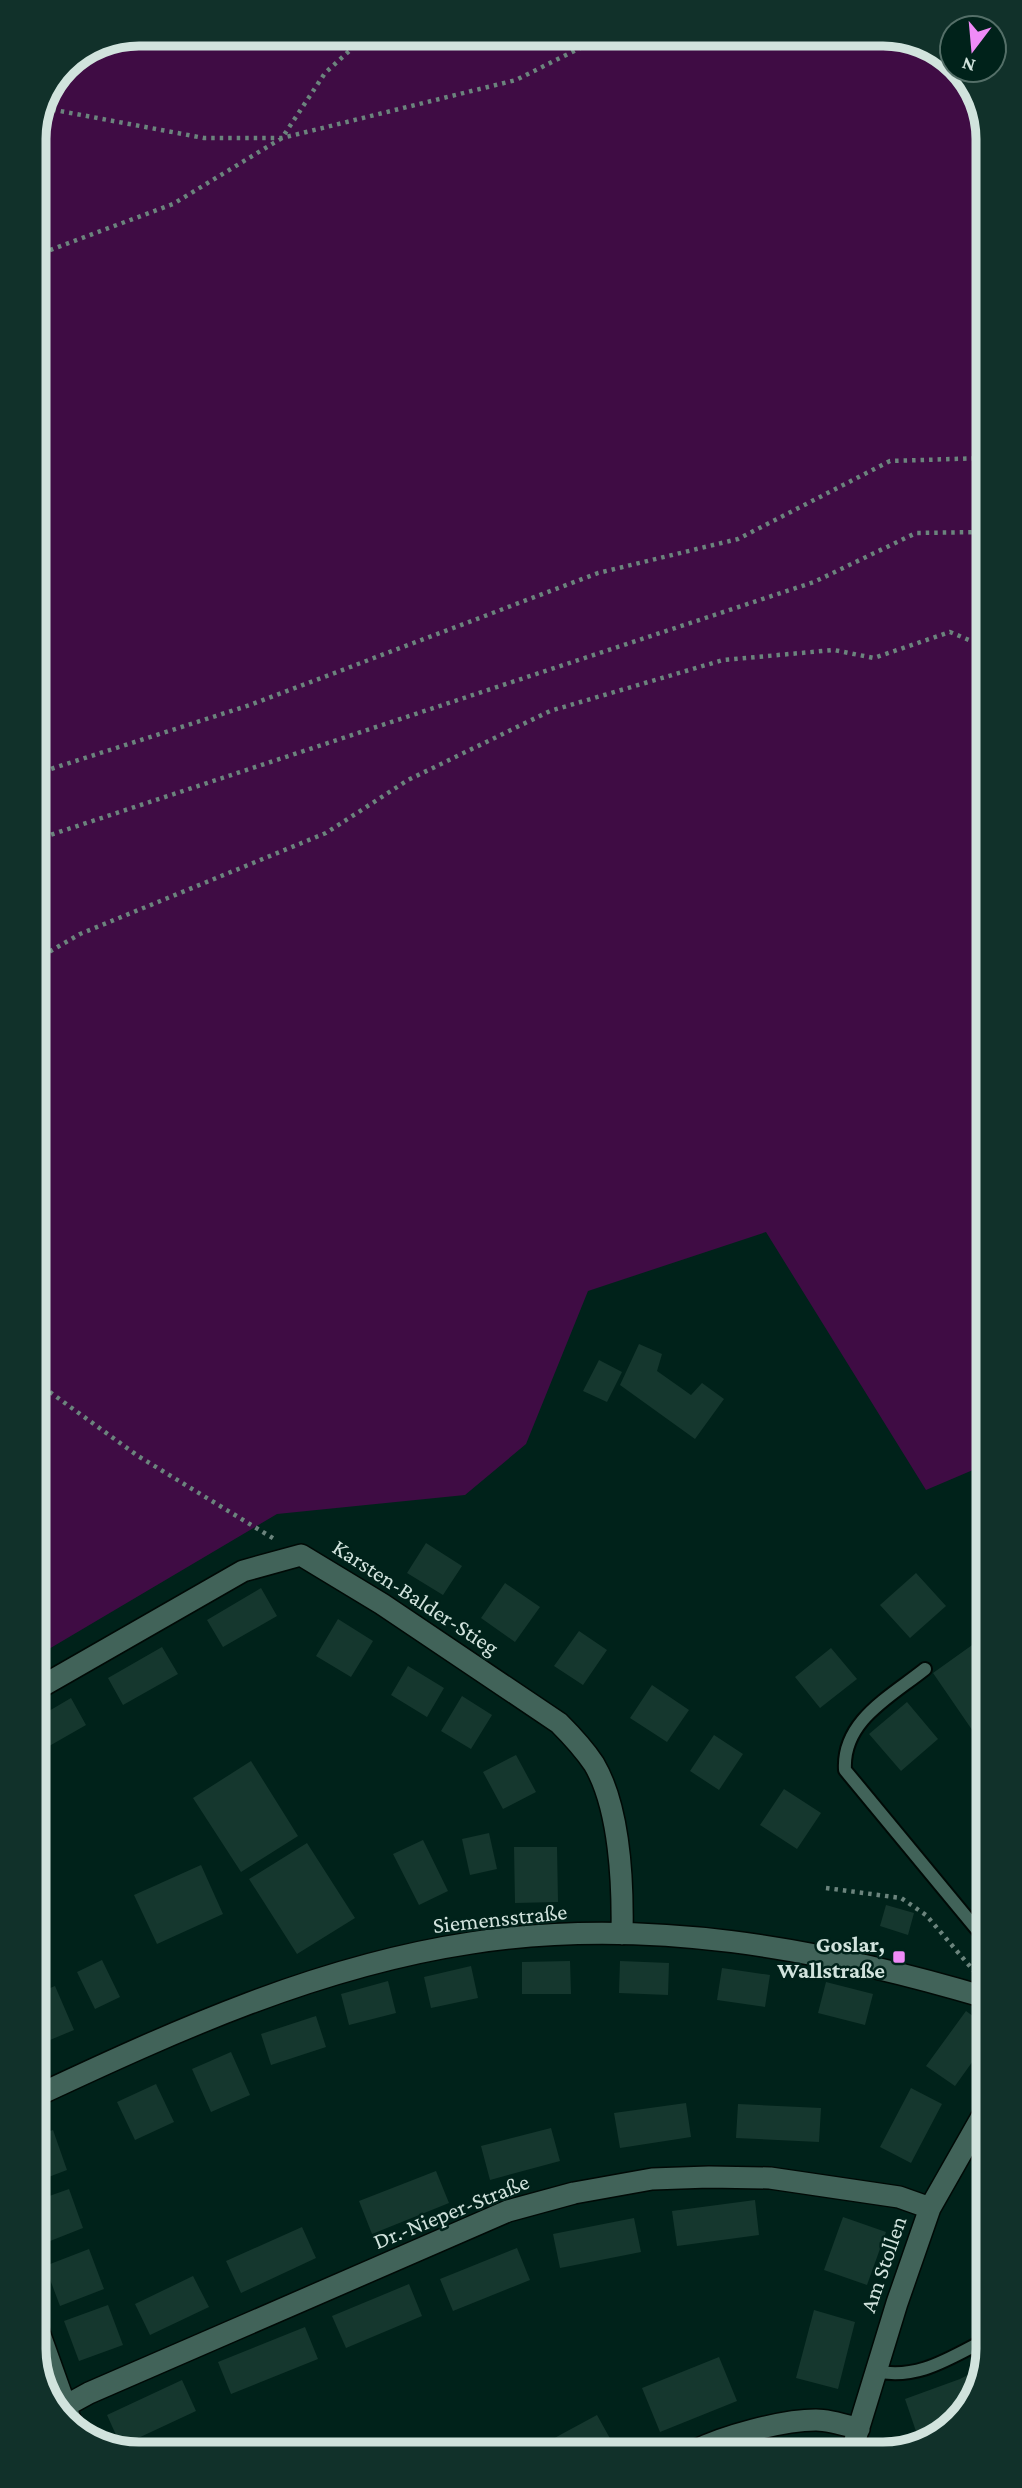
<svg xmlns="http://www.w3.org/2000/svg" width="1022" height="2488" viewBox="0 0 1022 2488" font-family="'Crimson Pro',serif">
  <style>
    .green { fill: #3f0c44 }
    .building { fill: #15372e }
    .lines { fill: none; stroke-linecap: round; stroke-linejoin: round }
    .lane-casing { stroke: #000a06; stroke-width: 16 }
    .street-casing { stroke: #000a06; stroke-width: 24 }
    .path { stroke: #6b847d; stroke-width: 4.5; stroke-dasharray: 3.5 5; stroke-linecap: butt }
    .lane { stroke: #416359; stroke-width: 12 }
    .street { stroke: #416359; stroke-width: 21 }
    .poi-dot { fill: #ef8bf7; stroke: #00221a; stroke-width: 2.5 }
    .labels { text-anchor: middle; stroke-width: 5; stroke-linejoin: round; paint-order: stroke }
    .street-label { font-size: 23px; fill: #d1e3dd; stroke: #00221a }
    .poi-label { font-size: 23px; font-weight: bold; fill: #d1e3dd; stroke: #00221a; text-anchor: end }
    .rim { fill: none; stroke: #d1e3dd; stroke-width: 9 }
  </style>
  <rect width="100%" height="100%" fill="#00221a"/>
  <path class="green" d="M139,33L891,34L948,55L952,70H958L983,105L987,1464L926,1490L766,1232L588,1291L526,1444L465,1495L277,1514L37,1656L33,132L64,64Z"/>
  <path class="building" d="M639,1344L662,1354L657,1371L691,1395L702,1383L724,1399L695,1439L620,1385Z
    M599,1360L622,1372L607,1402L583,1391Z
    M426,1543L462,1566L443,1595L407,1573Z
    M916,1573L946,1606L910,1638L880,1605Z
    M505,1583L540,1607L515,1642L481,1618Z
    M261,1588L277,1616L223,1647L207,1620Z
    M338,1619L373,1641L351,1677L316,1656Z
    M579,1631L607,1650L583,1685L554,1666Z
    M975,1643L987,1661V1734L979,1740L933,1673Z
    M162,1647L178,1674L123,1705L108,1678Z
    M831,1648L857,1679L820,1708L795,1677Z
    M408,1666L444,1688L427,1717L391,1695Z
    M652,1685L689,1710L667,1742L630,1718Z
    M462,1696L492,1715L471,1749L441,1731Z
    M71,1698L86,1725L37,1753V1718Z
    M907,1702L938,1739L901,1771L869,1734Z
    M714,1735L743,1754L719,1790L690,1771Z
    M516,1755L536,1792L503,1809L483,1772Z
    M251,1761L298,1836L241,1872L193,1798Z
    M784,1789L821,1813L797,1849L760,1825Z
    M489,1833L497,1869L470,1875L462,1839Z
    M423,1840L448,1891L419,1905L393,1854Z
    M307,1843L355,1918L297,1954L249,1879Z
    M514,1847H557L558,1902L515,1903Z
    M201,1865L223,1914L157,1944L134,1895Z
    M886,1905L914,1913L908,1935L880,1926Z
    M102,1960L120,1997L95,2009L77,1972Z
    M570,1961L571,1994H522V1962Z
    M620,1961L669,1963L668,1995L619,1993Z
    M471,1966L478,1998L431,2008L424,1977Z
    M722,1968L770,1975L765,2007L717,2000Z
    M388,1981L396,2013L349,2025L341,1994Z
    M826,1982L873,1994L865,2025L818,2013Z
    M55,1986L74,2030L38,2045V1993Z
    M966,2011L988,2027V2040L955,2086L926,2066Z
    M316,2016L326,2047L271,2065L261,2034Z
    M231,2052L250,2095L211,2112L192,2069Z
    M156,2084L174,2122L135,2140L117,2102Z
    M911,2088L942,2104L911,2163L880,2147Z
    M686,2103L691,2137L620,2148L614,2113Z
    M738,2104L821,2108L819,2142L736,2138Z
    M551,2128L560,2161L490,2180L481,2146Z
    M53,2130L67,2170L38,2181V2135Z
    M436,2171L449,2203L372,2234L359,2201Z
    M69,2189L83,2228L40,2245L38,2200Z
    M755,2200L759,2235L677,2246L672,2211Z
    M843,2217L886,2232L867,2285L824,2270Z
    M634,2218L641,2252L560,2268L553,2234Z
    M302,2227L316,2258L241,2293L226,2261Z
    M517,2248L530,2280L453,2311L440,2279Z
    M89,2249L104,2289L60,2306L45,2266Z
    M193,2276L209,2307L150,2335L135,2304Z
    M409,2284L422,2316L346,2348L332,2316Z
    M108,2305L123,2345L79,2361L64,2321Z
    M814,2310L855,2322L838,2389L796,2378Z
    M305,2327L318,2359L231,2394L218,2362Z
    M719,2357L737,2401L660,2432L642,2388Z
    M983,2367L967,2413L921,2446L905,2399L960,2379Z
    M182,2380L196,2411L121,2446L107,2415Z
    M597,2415L617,2451L531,2452L560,2435Z"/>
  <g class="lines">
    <g class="lane-casing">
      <path id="lane" d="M925,1669C890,1697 842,1721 845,1770L988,1943
        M875,2371C918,2381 951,2357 989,2338"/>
    </g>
    <g class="street-casing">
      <path id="street" d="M37,1689L243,1571L301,1555L382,1604L559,1723C572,1736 584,1749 594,1764C620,1808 623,1885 622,1934
        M38,2095C177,2030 318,1966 471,1943C645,1916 821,1948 988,1998
        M39,2332L75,2433
        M58,2410L89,2393L508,2211L574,2193L652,2179L709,2177L770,2178L899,2197L930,2208
        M852,2450L897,2303L930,2208L988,2106
        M694,2451C724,2436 782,2420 816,2420C830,2420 845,2425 859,2429"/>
    </g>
    <path class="path" d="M44,108L204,138H282L516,80L610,33
      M34,256L173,204L282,138L325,73L369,33
      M35,774L250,705L598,573L738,539L890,461L984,458
      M35,840L814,582L916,533L984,532
      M35,960L80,934L326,833L408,780L550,711L723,660L834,650L874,658L950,632L969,640H985
      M36,1382L138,1456L276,1540
      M826,1888L901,1898L926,1915L974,1971"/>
    <use href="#lane" class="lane"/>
    <use href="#street" class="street"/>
  </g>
  <rect class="poi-dot" x="892" y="1950" width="14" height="14" rx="3.5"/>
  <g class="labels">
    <g class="street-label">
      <text transform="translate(416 1597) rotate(33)" y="8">Karsten-Balder-Stieg</text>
      <text transform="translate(500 1918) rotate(-6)" y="8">Siemensstraße</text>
      <text transform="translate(451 2211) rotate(-22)" y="8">Dr.-Nieper-Straße</text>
      <text transform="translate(883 2264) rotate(-71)" y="8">Am Stollen</text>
    </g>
    <g class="poi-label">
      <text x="885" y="1952">Goslar,<tspan x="885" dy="26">Wallstraße</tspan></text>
    </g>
  </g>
  <path d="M0 0H1022V2488H0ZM139 46H883A93 93 0 0 1 976 139V2349A93 93 0 0 1 883 2442H139A93 93 0 0 1 46 2349V139A93 93 0 0 1 139 46Z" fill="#11312a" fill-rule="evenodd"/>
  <path class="rim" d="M139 46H883A93 93 0 0 1 976 139V2349A93 93 0 0 1 883 2442H139A93 93 0 0 1 46 2349V139A93 93 0 0 1 139 46Z"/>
  <g transform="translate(973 49) rotate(196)"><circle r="33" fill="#00221a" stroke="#546f68" stroke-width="2"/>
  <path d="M0-5L12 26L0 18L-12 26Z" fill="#ef8bf7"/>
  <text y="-10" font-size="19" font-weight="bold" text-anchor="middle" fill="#d1e3dd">N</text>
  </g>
</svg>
